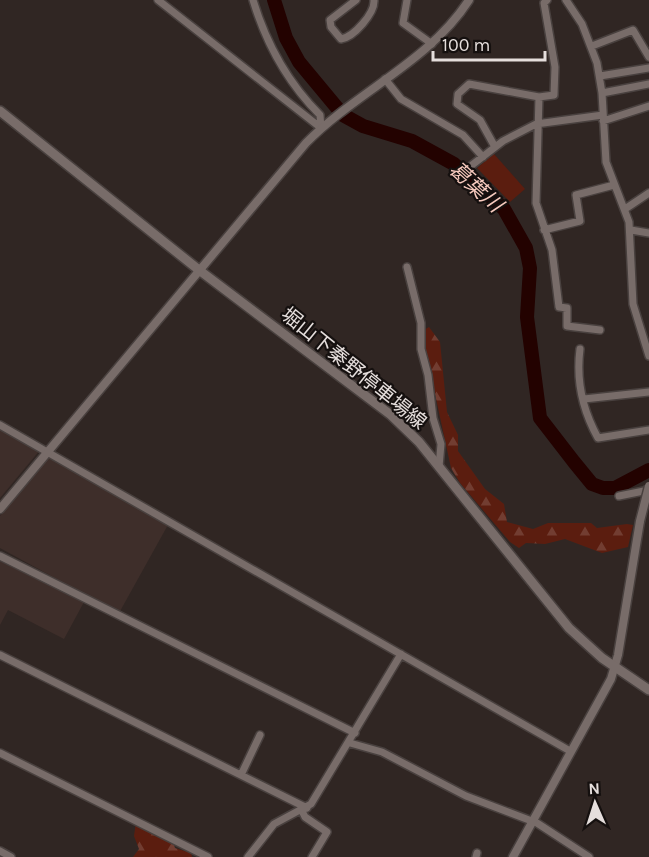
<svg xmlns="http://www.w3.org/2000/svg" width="649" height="857" viewBox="0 0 649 857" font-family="Karla,'Noto Sans JP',sans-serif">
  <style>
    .built { fill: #3e2e2a }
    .forest { fill: url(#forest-firs) }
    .green { fill: #5b1d0f }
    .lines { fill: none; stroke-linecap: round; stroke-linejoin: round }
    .river { stroke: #230200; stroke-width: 14 }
    .minor-casing { stroke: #49413f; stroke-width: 10 }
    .tertiary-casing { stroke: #49413f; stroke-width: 11 }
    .secondary-casing { stroke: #49413f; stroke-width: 12 }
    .minor { stroke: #786c69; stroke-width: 7 }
    .tertiary { stroke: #786c69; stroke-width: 8 }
    .secondary { stroke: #786c69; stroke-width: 9 }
    .tertiary-bridge-casing { stroke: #49413f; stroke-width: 11; stroke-linecap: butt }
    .tertiary-bridge { stroke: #786c69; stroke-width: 8 }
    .labels { text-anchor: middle; stroke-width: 4.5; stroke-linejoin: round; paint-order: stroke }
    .street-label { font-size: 20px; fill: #e5dedc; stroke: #15100f }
    .water-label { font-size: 21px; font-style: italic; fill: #f7cabe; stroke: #15100f }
  </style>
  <defs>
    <pattern id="forest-firs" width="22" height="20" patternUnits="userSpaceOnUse" patternTransform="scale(1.5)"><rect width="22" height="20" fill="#5b1d0f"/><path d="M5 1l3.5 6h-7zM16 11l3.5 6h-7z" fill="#723d31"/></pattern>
  </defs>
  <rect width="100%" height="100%" fill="#302623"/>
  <path class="built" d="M0,429L40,450L0,498Z
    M50,456L169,523L119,613L0,548V516Z
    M0,561L84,602L64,639L8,610L0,625Z"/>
  <path class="forest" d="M429,327L440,342L447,412L458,435V451L485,489L504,504L507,522L533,529L548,523H591L597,528L627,524L633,525L628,547L602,553L565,539L545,544L526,543L519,548L510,542L460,483L451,468L424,343V330Z
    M136,822L173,842L175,848L191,853L192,857H133L139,849L134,836Z"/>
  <path class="green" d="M494,154L525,189L510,202L477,168Z"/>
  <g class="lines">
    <path class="river" d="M274,0L286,38L299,62L343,115L363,126L412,141L454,164L504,209L526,248L530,268L527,317L540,418L574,462L592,484L603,488H615L649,470"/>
    <g class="minor-casing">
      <path id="minor" d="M158,0L321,128
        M253,0C266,43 288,83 320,115L321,128
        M356,0L330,20L331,27L341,39C354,37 375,13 374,0
        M407,0L403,23L432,44
        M566,0L582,24L597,63L602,93L606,162L629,222L633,304L649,356
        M592,46L633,30L649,57
        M600,76L649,68
        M385,79L401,99L463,135L483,157
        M602,93L649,84
        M539,97L536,203L552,250L559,307L567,308V326L600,330
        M603,121L649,106
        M495,147L480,120L457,104L458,94L469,84L539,97L554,95L555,67L544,3L547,0
        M472,165L503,141L536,124L603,115
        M625,209L649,193
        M544,230L580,221L576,195L614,185
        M631,230L649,233
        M407,267L421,323V349L428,375L433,418L441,444L439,467
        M580,349C576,380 583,411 598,438L649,430
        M584,399L649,392
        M0,425L570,751
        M619,496L649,490
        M0,556L355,733
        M0,655L307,808
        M350,743L382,752L466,796L537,823L589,857
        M0,753L208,857
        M241,775L260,735
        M302,811L305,817L327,832L312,857
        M0,851L11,857
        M248,857L274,824L311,804L401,654
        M476,857L477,853"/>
    </g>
    <g class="tertiary-casing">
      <path id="tertiary" d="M0,509L306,143C357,91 429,62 469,0
        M513,857L611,679L618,655L640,521"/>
    </g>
    <g class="secondary-casing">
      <path id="secondary" d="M0,111L199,270L391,415L419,442L569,628L602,658L649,690"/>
    </g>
    <use href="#minor" class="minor"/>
    <use href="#tertiary" class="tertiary"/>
    <use href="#secondary" class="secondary"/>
    <g class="tertiary-bridge-casing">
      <path id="tertiary-bridge" d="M640,521L649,486"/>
    </g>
    <use href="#tertiary-bridge" class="tertiary-bridge"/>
  </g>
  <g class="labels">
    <g class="street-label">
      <text transform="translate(354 368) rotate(39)" y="7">堀山下秦野停車場線</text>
    </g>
    <g class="water-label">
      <text transform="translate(476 187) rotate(42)" y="7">葛葉川</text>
    </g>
  </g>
  <g transform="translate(595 803) rotate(357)" stroke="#15100f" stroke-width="4.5" paint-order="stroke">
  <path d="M0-4.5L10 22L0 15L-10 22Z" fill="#e5dedc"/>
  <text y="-9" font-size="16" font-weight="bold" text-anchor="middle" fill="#e5dedc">N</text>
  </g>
  <path d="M433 51v9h112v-9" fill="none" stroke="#e5dedc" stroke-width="3"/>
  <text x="442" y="51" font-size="18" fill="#e5dedc" stroke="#15100f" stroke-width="4.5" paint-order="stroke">100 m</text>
</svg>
